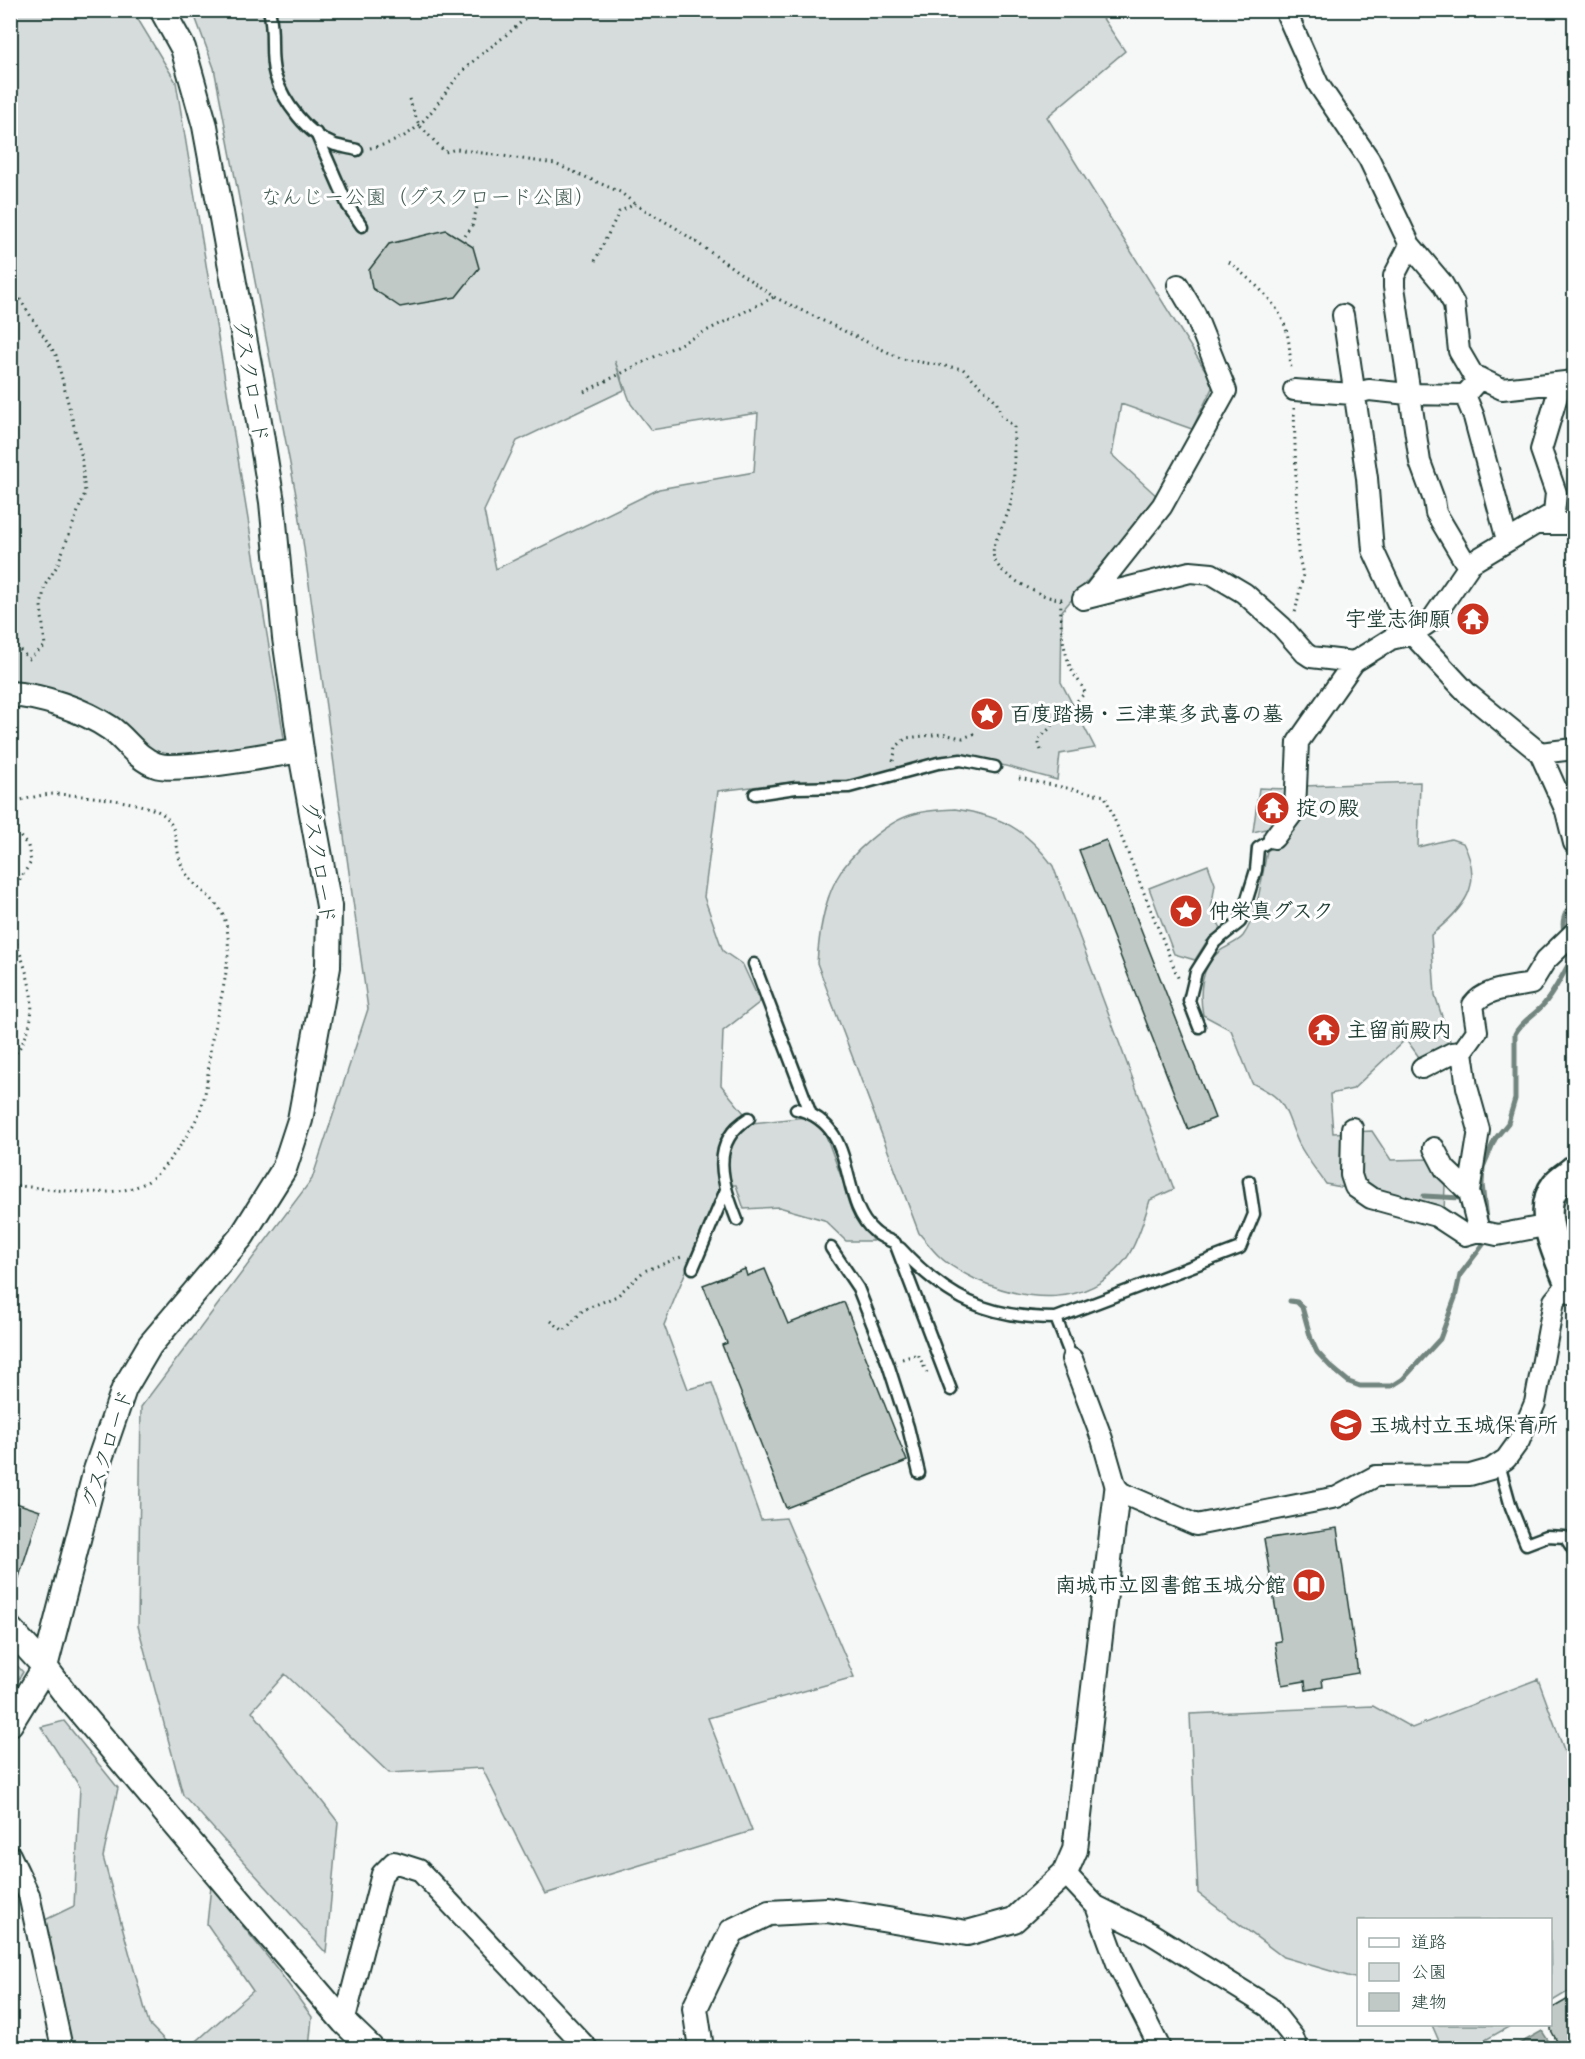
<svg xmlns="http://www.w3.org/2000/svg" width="1585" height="2059" viewBox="0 0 1585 2059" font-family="'Architects Daughter','Klee One',sans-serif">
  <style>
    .green { fill: #d6dcdb; stroke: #7a8c88; stroke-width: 1.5; fill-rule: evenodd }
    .water { fill: #aab5b1; stroke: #72857f; stroke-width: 1.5 }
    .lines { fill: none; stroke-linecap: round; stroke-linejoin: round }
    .stream { stroke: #72857f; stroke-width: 5 }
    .building { fill: #c0c9c6; stroke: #1f3d34; stroke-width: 1.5 }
    .service-casing { stroke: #1f3d34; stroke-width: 15 }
    .minor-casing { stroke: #1f3d34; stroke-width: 24 }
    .tertiary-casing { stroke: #1f3d34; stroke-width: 28 }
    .secondary-casing { stroke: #1f3d34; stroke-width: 33 }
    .path { stroke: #1f3d34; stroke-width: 3; stroke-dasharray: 1.5 4.5; stroke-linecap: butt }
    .service { stroke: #fff; stroke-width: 10 }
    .minor { stroke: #fff; stroke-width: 20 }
    .tertiary { stroke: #fff; stroke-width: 24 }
    .secondary { stroke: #fff; stroke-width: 28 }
    .labels { text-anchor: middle; stroke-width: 6; stroke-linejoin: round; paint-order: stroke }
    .park-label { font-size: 21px; fill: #445d55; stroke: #fff }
    .street-label { font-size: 21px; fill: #1f3d34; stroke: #fff }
    .poi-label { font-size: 21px; font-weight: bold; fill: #1f3d34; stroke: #fff; text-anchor: start }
  </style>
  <rect width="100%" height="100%" fill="#f6f7f7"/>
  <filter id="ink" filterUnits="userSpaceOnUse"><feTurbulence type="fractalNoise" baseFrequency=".0167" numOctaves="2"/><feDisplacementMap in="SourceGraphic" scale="12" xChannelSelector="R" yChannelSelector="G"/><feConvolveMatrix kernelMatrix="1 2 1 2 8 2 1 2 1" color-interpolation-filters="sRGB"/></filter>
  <g filter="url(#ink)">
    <path class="green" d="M10,11H133L176,82L285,744L160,759L112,715L34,688L11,686Z
      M193,11H1098L1125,51L1047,117L1214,384L1192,429L1121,404L1112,455L1158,497L1062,611L1061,682L1095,748L1060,754L1057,780L961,754L848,782H793L718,791L704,897L723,951L743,965L760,1002L723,1031L721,1085L752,1123L806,1117L825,1133L856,1217L873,1241H846L824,1220L779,1207L744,1209L736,1185H721L664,1325L688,1389L712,1383L761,1520L786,1518L854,1677L708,1718L752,1831L545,1894L482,1768L389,1773L285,1674L252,1711L338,1822L326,1953L183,1795L138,1626L141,1407L312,1179L368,1009L298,505L214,68ZM615,361L631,404L651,430L758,413L754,472L659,489L496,569L484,511L517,441L624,390Z
      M1420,782L1418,847L1451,839L1463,843C1485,885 1464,908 1431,935L1435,995L1451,1044L1421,1060L1406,1039L1353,1089L1330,1094L1333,1133L1372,1131L1391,1160L1431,1159L1445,1184L1444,1213L1376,1194L1326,1184C1317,1171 1306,1158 1299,1144C1283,1109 1290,1101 1252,1083L1231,1030L1203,1015C1199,994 1200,966 1220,951C1227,946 1238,942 1243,936C1258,916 1262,875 1267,851L1280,842L1303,786Z
      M1259,788L1289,789L1288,807L1270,834L1265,829L1253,832Z
      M955,809C1001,816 1025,828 1053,866L1174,1189L1150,1200C1145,1217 1137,1244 1126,1259C1087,1309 1026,1302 975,1279C963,1273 949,1266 940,1257C932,1250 926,1241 919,1233L817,963C819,935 823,903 837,878C850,854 887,821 914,814C927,810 942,810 955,809Z
      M1208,865L1215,884L1211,910L1221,928L1207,941L1195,960L1174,954L1149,888Z
      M10,1658L23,1672L11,1692H10Z
      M1538,1679L1574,1777V1988L1551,2002L1550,1920H1358V1979L1283,1957L1198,1893L1190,1714L1373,1706L1412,1728Z
      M64,1721L118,1788L103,1857L149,2024L172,2048H69L45,1920L74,1906L80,1787L41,1727Z
      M211,1886L278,1970L312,2017L309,2048H189L253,1991L207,1924Z
      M1432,2025H1512L1471,2048H1442Z"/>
    <path class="water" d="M1542,2031L1553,2048H1512Z"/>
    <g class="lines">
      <path class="stream" d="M1565,937C1561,922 1563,913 1574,902
        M1424,1196L1461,1198
        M1487,1228L1482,1184L1483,1167L1495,1139L1508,1123L1515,1099V1034C1521,1021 1535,1015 1544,1004C1555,991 1563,974 1571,960L1567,946
        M1290,1301L1297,1302L1302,1307L1311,1339L1317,1352L1330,1366L1349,1382L1360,1386H1392L1403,1379L1440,1339L1455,1298L1460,1275L1485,1242L1486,1237"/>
    </g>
    <path class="building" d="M446,230L473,247L479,268L456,297L400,307L372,288L369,270L389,244Z
      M1106,840L1215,1118L1188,1129L1079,850Z
      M745,1269L747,1276L765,1269L788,1324L844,1302L907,1461L786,1508L722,1345L727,1343L703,1285Z
      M10,1501L40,1511L14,1593H10Z
      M1337,1528L1358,1673L1322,1679L1323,1687L1306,1690L1305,1681L1282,1685L1275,1642L1281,1641L1264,1539Z
      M1575,1995V2049H1561L1551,2030V2009Z"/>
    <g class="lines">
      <g class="service-casing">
        <path id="service" d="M269,10C275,32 269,56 275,75C283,102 308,135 335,145C342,147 350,148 357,150
          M316,133L348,206L362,226
          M755,794L796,788L849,787L938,763L961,760L995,767
          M754,964L810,1112
          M1199,1027L1189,1001L1196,972L1215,942L1240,922L1256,870L1258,848L1274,838
          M796,1109C861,1124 836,1200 875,1232C880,1237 889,1240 895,1243L951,1390
          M737,1220C723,1184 708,1143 749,1118
          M831,1248L858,1288L888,1364L908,1427L919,1473
          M900,1248C946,1298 987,1318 1056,1318L1072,1359
          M693,1268L726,1190
          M1056,1318L1240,1248L1254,1214L1249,1181
          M1499,1464L1511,1507L1526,1544L1547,1536L1565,1537L1574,1551"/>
      </g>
      <g class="minor-casing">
        <path id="minor" d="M1285,10L1318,84L1369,159L1410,245L1442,283L1454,304L1459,351L1473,375L1502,389L1574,381
          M1410,245L1394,276V287L1420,462L1434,500L1436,513L1468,567
          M1178,285L1195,314L1226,391L1162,506L1094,592L1083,599L1190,572L1212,574L1244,593L1282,627L1305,653L1311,657L1354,662
          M1480,378L1465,395L1474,417L1507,540
          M1561,383L1541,450L1556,493L1554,513L1471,563L1431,621L1412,634L1468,694L1540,753L1566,811L1574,843
          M1294,390L1353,394L1369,390L1408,394L1465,395
          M1538,524H1574
          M1540,753L1574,749
          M1274,838L1295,810L1298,742L1354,662L1391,639L1412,634L1373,550L1367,478L1343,315
          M1422,1068L1452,1053L1462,1052
          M1352,1128L1351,1175L1355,1187L1371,1198L1436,1216L1465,1235L1479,1231L1497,1235L1550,1225
          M1434,1148L1445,1169L1469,1192
          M1479,1231L1469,1192L1479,1130L1467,1087L1462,1052L1477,1031L1473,1005C1485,988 1512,988 1531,984L1545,961L1574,933
          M1072,1359L1102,1439L1117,1491L1196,1525L1337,1497L1376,1476L1470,1475L1491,1469L1506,1459L1519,1441L1535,1403L1554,1301L1569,1283
          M10,1855L29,1895L62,2048
          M1065,1873L1096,1906L1150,1933L1269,2007L1293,2037L1297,2048
          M1096,1906L1117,1963L1160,2048
          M344,2022L382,1874L394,1862L419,1870L587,2048"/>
      </g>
      <g class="tertiary-casing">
        <path id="tertiary" d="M10,694C43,696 83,710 110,728C126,739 136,758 156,765C176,773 274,754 301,750
          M10,1629L45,1667L67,1696L244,1906L344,2022L371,2048
          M10,1724L45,1667L96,1470L124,1389L150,1345L242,1236L284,1169L300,1120L328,967L329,906L303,764L285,638L272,502L255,397L205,126L183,48L162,10
          M701,2048L695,2008L732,1931L769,1913L827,1910L967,1933L1014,1920L1065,1873L1075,1850L1117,1491"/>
      </g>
      <g class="secondary-casing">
        <path id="secondary" d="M1574,1170C1569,1175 1561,1179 1556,1185C1535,1212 1559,1256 1569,1283L1574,1290"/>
      </g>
      <path class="path" d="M409,99L419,125L445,152L457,149L555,164L620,192L635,204
        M370,148C429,137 432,101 469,65C487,48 518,29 532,10
        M465,236L472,227L478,203
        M595,261L619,212L635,204L676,228L774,297L902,359L963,369L996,401L1001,415L1014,427C1013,451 1016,479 1011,502C1002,541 971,555 1021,584C1036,592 1046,599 1064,599
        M1229,262C1251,281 1277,300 1286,329C1290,342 1290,358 1291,371
        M10,284L56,355L81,454L85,493L57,566L45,585L41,606L45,646L29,659L16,646L10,632
        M584,392L774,297
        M1294,408L1298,552L1303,575L1295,613
        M1041,750L1038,740L1085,693C1082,683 1075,678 1071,669C1062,645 1060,625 1061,600
        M893,761L896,747L906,738L942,734L963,738L976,733
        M1019,778L1105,796L1179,980
        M10,802C25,800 41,794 55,794C78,795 150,801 165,816C180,830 174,853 184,870C193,887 215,897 223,915C238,949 217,1009 211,1044C208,1067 208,1090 200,1111C192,1131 164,1173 145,1183C110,1201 49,1188 10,1185
        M10,836L18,834L28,846L31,862L10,895
        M10,926C27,973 49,1017 10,1060
        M551,1321L564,1331L583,1310L617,1296L644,1271L684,1256
        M902,1359L918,1354L927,1373"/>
      <use href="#service" class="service"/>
      <use href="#minor" class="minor"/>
      <use href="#tertiary" class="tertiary"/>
      <use href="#secondary" class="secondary"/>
    </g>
  </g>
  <defs>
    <g id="temple-disc" transform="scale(1.725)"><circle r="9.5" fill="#c8321e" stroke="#fff"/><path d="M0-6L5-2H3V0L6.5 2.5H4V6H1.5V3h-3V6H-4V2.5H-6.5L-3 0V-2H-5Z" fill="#fff"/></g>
    <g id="sight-disc" transform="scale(1.725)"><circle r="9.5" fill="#c8321e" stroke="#fff"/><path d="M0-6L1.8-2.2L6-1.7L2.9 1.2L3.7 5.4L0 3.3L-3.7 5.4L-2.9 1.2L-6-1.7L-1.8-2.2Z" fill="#fff"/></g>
    <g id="school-disc" transform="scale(1.725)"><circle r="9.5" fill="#c8321e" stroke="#fff"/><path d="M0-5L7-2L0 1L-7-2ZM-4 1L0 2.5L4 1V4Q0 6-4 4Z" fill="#fff"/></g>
    <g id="library-disc" transform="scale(1.725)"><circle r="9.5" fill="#c8321e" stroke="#fff"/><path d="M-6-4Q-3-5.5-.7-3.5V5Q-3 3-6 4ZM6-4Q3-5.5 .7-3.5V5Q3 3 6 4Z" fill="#fff"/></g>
  </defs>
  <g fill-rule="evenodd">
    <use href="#temple-disc" x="1473" y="619"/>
    <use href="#sight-disc" x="987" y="714"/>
    <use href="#temple-disc" x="1273" y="808"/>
    <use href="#sight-disc" x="1186" y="911"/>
    <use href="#temple-disc" x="1324" y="1030"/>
    <use href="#school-disc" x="1346" y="1425"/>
    <use href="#library-disc" x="1309" y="1585"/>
  </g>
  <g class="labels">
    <g class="park-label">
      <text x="428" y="204">なんじー公園（グスクロード公園）</text>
    </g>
    <g class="street-label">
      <text transform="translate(251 381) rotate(80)" y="7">グスクロード</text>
      <text transform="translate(319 862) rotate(81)" y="7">グスクロード</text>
      <text transform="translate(107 1449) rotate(-72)" y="7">グスクロード</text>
    </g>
    <g class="poi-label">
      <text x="1450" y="626" text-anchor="end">宇堂志御願</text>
      <text x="1010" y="721">百度踏揚・三津葉多武喜の墓</text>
      <text x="1296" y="815">掟の殿</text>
      <text x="1209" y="918">仲栄真グスク</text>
      <text x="1347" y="1037">主留前殿内</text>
      <text x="1369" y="1432">玉城村立玉城保育所</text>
      <text x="1286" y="1592" text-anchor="end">南城市立図書館玉城分館</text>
    </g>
  </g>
  <rect width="1585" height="2059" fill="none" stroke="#fff" stroke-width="36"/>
  <rect x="18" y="18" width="1549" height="2023" fill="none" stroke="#1f3d34" stroke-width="2" filter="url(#ink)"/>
  <rect x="1357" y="1918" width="195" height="108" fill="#ffffff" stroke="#a5b1ae" stroke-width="1.5"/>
  <rect x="1369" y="1938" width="30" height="9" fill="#ffffff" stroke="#a5b1ae" stroke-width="1.5"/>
  <text x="1411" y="1948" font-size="18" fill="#1f3d34">道路</text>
  <rect x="1369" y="1963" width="30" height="18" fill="#d6dcdb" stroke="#a5b1ae" stroke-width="1.5"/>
  <text x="1411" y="1978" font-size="18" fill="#1f3d34">公園</text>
  <rect x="1369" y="1993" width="30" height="18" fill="#c0c9c6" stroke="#a5b1ae" stroke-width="1.5"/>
  <text x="1411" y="2008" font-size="18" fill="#1f3d34">建物</text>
</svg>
